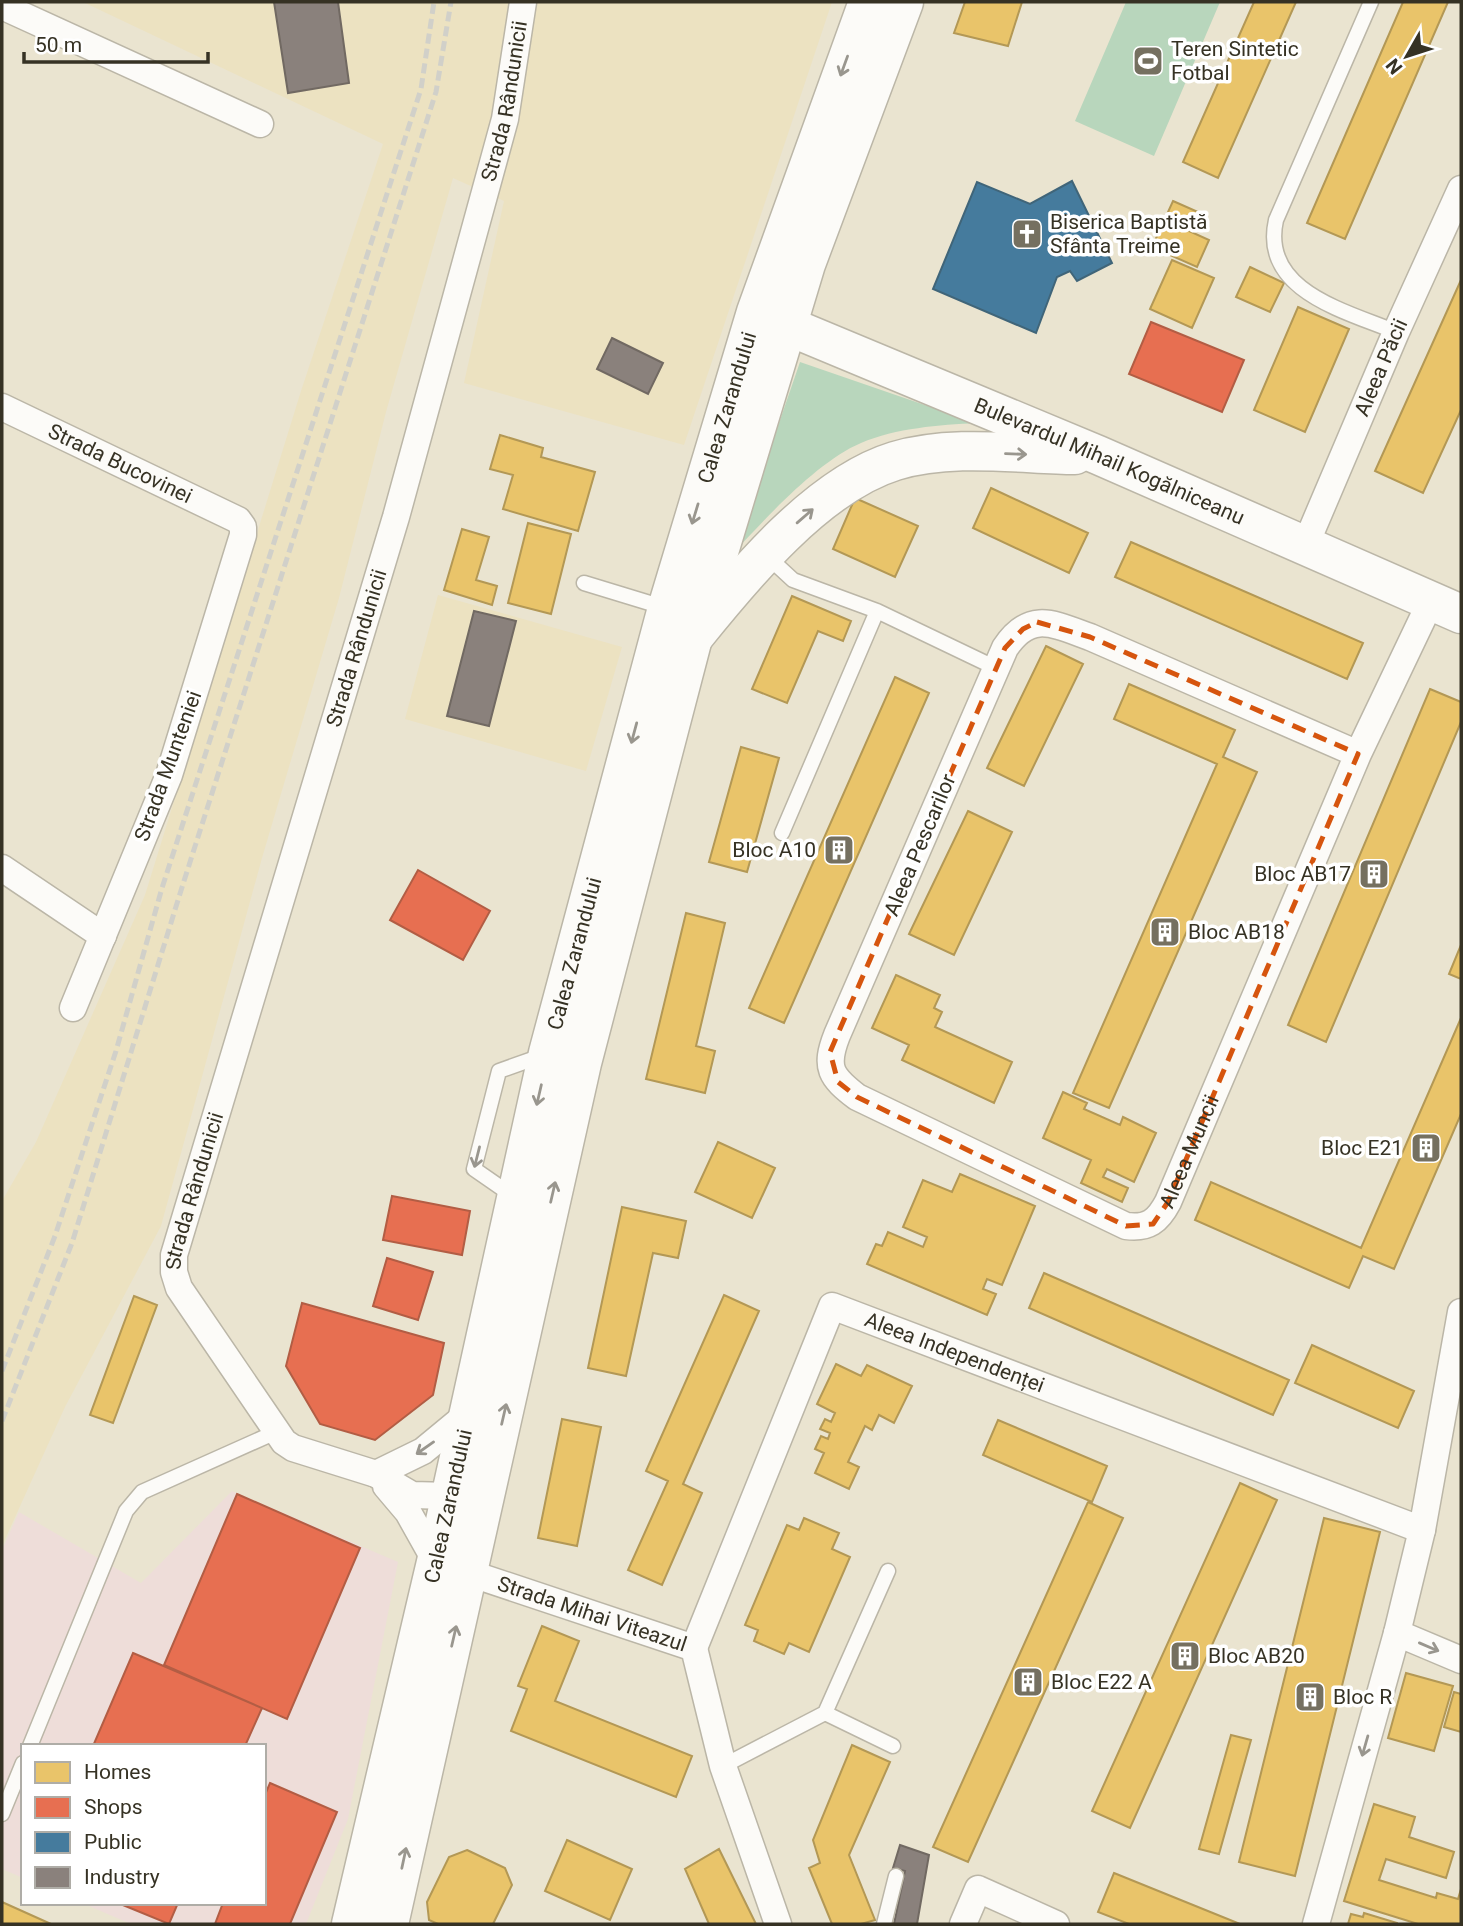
<svg xmlns="http://www.w3.org/2000/svg" width="1463" height="1926" viewBox="0 0 1463 1926" font-family="Roboto,sans-serif">
  <style>
    .commercial { fill: #eeddd9 }
    .built { fill: #ece2c1 }
    .green { fill: #b8d6bc }
    .homes { fill: #e9c46a; stroke: #b39855; stroke-width: 2 }
    .shops { fill: #e76f51; stroke: #b25d44; stroke-width: 2 }
    .public { fill: #457b9d; stroke: #406579; stroke-width: 2 }
    .industry { fill: #8a817c; stroke: #716962; stroke-width: 2 }
    .lines { fill: none; stroke-linecap: round; stroke-linejoin: round }
    .lane-casing { stroke: #bbb6a7; stroke-width: 17 }
    .street-casing { stroke: #bbb6a7; stroke-width: 29 }
    .secondary-casing { stroke: #bbb6a7; stroke-width: 41 }
    .primary-casing { stroke: #bbb6a7; stroke-width: 41 }
    .lane { stroke: #fcfbf8; stroke-width: 14 }
    .street { stroke: #fcfbf8; stroke-width: 26 }
    .secondary { stroke: #fcfbf8; stroke-width: 38 }
    .primary { stroke: #fcfbf8; stroke-width: 38 }
    .rail { stroke: #d1d0c9; stroke-width: 5; stroke-dasharray: 10 5; stroke-linecap: butt }
    .oneway { stroke: #99968e }
    .marked { fill: none; stroke: #d6550e; stroke-width: 5; stroke-dasharray: 14 9; stroke-linejoin: round }
    .labels { text-anchor: middle; stroke-width: 7; stroke-linejoin: round; paint-order: stroke }
    .poi-label { font-size: 21px; fill: #363224; stroke: #fff; text-anchor: start }
    .street-label { font-size: 21px; fill: #363224; stroke: #fff }
  </style>
  <rect width="100%" height="100%" fill="#eae4d0"/>
  <path class="commercial" d="M232,1491L398,1562L348,1819L306,1924H131L82,1903H264V1746H23V1878L2,1869V1550L19,1512L141,1583Z"/>
  <path class="built" d="M83,2H832L684,445L464,383L504,201L453,178L386,412L339,598L262,858L161,1226L65,1407L2,1546V1201L36,1142L145,895L301,391L383,144Z
    M438,595L622,647L586,771L405,719Z"/>
  <path class="green" d="M1126,2H1220L1154,156L1075,121Z
    M800,362L977,423C939,425 896,428 861,443C818,461 767,517 735,551Z"/>
  <path class="homes" d="M965,2H1022L1008,46L954,33Z
    M1254,2H1296L1218,178L1183,162Z
    M1403,2H1448L1345,239L1307,223Z
    M1173,201L1198,212L1189,231L1209,240L1197,267L1152,247Z
    M1172,260L1214,278L1192,328L1150,309Z
    M1250,267L1284,283L1270,312L1236,297Z
    M1461,280V410L1423,493L1375,471Z
    M1298,307L1349,329L1305,432L1254,410Z
    M500,435L543,448L541,457L595,472L578,531L503,509L513,475L490,469Z
    M991,488L1088,533L1069,573L973,528Z
    M855,498L918,526L895,577L833,549Z
    M528,523L571,534L551,614L508,603Z
    M462,529L489,537L476,580L497,586L492,605L444,590Z
    M1131,542L1363,643L1347,679L1115,577Z
    M792,596L851,621L843,641L818,631L787,703L752,689Z
    M1046,646L1083,664L1024,786L987,768Z
    M895,677L929,693L784,1023L749,1008Z
    M1129,684L1235,730L1223,757L1257,772L1109,1108L1073,1093L1217,764L1114,719Z
    M1430,689L1461,702V722L1326,1042L1288,1025Z
    M741,747L779,758L747,872L709,862Z
    M968,811L1012,832L954,955L909,934Z
    M686,913L725,923L696,1046L715,1051L705,1093L646,1079Z
    M1461,945V979L1449,974Z
    M896,975L940,995L934,1008L942,1012L935,1027L1012,1062L994,1103L902,1060L909,1045L872,1028Z
    M1461,1018V1114L1394,1269L1363,1256L1349,1288L1195,1220L1211,1182L1361,1248Z
    M1063,1092L1087,1103L1084,1109L1120,1125L1123,1117L1156,1133L1134,1182L1107,1169L1103,1177L1128,1188L1122,1202L1081,1183L1091,1160L1043,1138Z
    M718,1142L775,1168L752,1218L695,1192Z
    M960,1174L1035,1206L1002,1285L987,1279L983,1289L996,1294L987,1315L867,1264L876,1244L882,1246L888,1232L923,1247L927,1237L903,1227L923,1180L952,1192Z
    M622,1207L686,1221L678,1258L653,1253L626,1376L588,1368Z
    M1044,1273L1289,1380L1273,1415L1029,1308Z
    M724,1295L759,1311L683,1484L702,1493L662,1585L628,1570L668,1481L646,1471Z
    M134,1296L157,1305L113,1423L90,1415Z
    M1312,1345L1414,1391L1398,1428L1295,1383Z
    M836,1364L861,1376L867,1365L912,1386L894,1423L879,1415L872,1430L865,1426L848,1462L859,1467L849,1489L815,1473L824,1453L815,1449L821,1436L828,1439L830,1433L820,1429L825,1419L831,1422L835,1413L817,1404Z
    M562,1419L601,1427L577,1546L538,1538Z
    M998,1420L1107,1466L1092,1502L983,1455Z
    M1240,1483L1277,1500L1130,1828L1092,1811Z
    M1088,1502L1123,1518L968,1862L933,1847Z
    M804,1518L839,1533L832,1549L850,1557L809,1652L789,1643L784,1654L754,1641L758,1630L745,1625L787,1525L799,1530Z
    M1324,1518L1380,1532L1295,1876L1239,1862Z
    M542,1626L579,1641L555,1701L692,1756L676,1797L511,1731L527,1689L518,1686Z
    M1406,1673L1453,1686L1434,1751L1388,1738Z
    M1454,1692L1461,1694V1732L1444,1727Z
    M1231,1735L1251,1740L1219,1854L1199,1849Z
    M852,1745L890,1762L849,1855L875,1920L861,1924H832L809,1868L820,1863L813,1840Z
    M1374,1804L1415,1817L1409,1837L1454,1852L1446,1878L1386,1859L1379,1880L1436,1898L1437,1893L1458,1899L1461,1889V1924H1418L1344,1901Z
    M567,1840L632,1869L610,1920L545,1891Z
    M719,1849L756,1924H709L685,1869Z
    M467,1850L505,1868L512,1885L493,1924H438L429,1920L427,1902L449,1857Z
    M1114,1873L1240,1924H1129L1098,1912Z
    M2,1902L51,1924H2Z
    M1364,1913L1397,1923V1924H1348L1351,1914L1363,1917Z"/>
  <path class="shops" d="M1151,322L1244,360L1222,412L1129,374Z
    M418,870L490,911L463,960L390,920Z
    M392,1196L470,1211L462,1255L383,1240Z
    M387,1258L433,1272L418,1320L373,1306Z
    M302,1303L444,1343L433,1395L375,1440L320,1424L286,1366Z
    M237,1494L360,1548L287,1719L164,1665Z
    M133,1653L262,1708L245,1746H93Z
    M270,1783L337,1812L290,1924H215L223,1903H264V1797Z
    M118,1903H178L169,1924Z"/>
  <path class="public" d="M1072,181L1112,263L1077,281L1070,271L1057,277L1036,333L933,289L977,182L1030,204Z"/>
  <path class="industry" d="M274,2H338L349,83L288,93Z
    M612,338L663,363L648,394L597,369Z
    M474,611L516,621L489,726L447,716Z
    M900,1845L929,1855L917,1924H894L905,1871L893,1868Z"/>
  <g class="lines">
    <g class="lane-casing">
      <path id="lane" d="M1371,2L1276,220C1260,291 1346,311 1396,332
        M767,556L793,580L877,611
        M584,583L666,608
        M782,833L877,611L996,668
        M513,1196L474,1169L499,1071L544,1055
        M825,1713L888,1571
        M30,1746L126,1511L142,1492L276,1432
        M723,1766L825,1713L893,1746
        M2,1814L23,1763
        M884,1924L896,1876"/>
    </g>
    <g class="street-casing">
      <g id="street">
        <path d="M2,6L260,124"/>
        <path id="s1" d="M2,407L238,520L243,527V535L169,775L73,1008"/>
        <path id="s2" d="M1305,546L1396,332L1461,189"/>
        <path id="s3" d="M1358,754L1090,637C1054,624 1030,610 1005,648L837,1035C824,1068 831,1077 857,1097L1126,1226C1148,1229 1158,1221 1168,1202L1358,754L1431,601"/>
        <path d="M2,868L103,936"/>
        <path d="M376,1474L423,1451L469,1413"/>
        <path id="s4" d="M386,1486L408,1512L436,1562L694,1648L723,1766L778,1924"/>
        <path id="s5" d="M466,1500L450,1496L412,1495L376,1474L293,1448L284,1442L179,1288L174,1272V1255L396,517L505,119L523,2"/>
        <path d="M1397,1633L1461,1660"/>
        <path id="s6" d="M694,1648L832,1306L1422,1530"/>
        <path d="M963,1924L978,1889L1056,1924"/>
        <path d="M1316,1924L1397,1633L1422,1530L1461,1312"/>
      </g>
    </g>
    <g class="secondary-casing">
      <g id="secondary">
        <path id="s7" d="M759,314L1098,455L1461,614"/>
        <path d="M693,638C743,576 817,485 895,461C952,444 1017,454 1075,455"/>
      </g>
    </g>
    <g class="primary-casing">
      <g id="primary">
        <path id="s8" d="M351,1924L436,1562L548,1053L667,608L756,312L868,2"/>
        <path d="M389,1924L582,1063L693,638L806,264L904,2"/>
      </g>
    </g>
    <use href="#lane" class="lane"/>
    <use href="#street" class="street"/>
    <use href="#secondary" class="secondary"/>
    <use href="#primary" class="primary"/>
    <path class="rail" d="M2,1371L55,1236L116,1051L162,888L421,89L434,2
      M2,1421L72,1243L183,884L436,92L451,2"/>
  </g>
  <defs><path id="oneway-shaft" d="M-6 0H5M1.5-3L5.5 0L1.5 3" fill="none" stroke-width="1.6" stroke-linecap="round" stroke-linejoin="round" transform="scale(1.75)"/></defs>
  <g class="oneway">
    <use href="#oneway-shaft" transform="translate(844 66) rotate(110)"/>
    <use href="#oneway-shaft" transform="translate(1016 454) rotate(2)"/>
    <use href="#oneway-shaft" transform="translate(695 514) rotate(107)"/>
    <use href="#oneway-shaft" transform="translate(805 516) rotate(-41)"/>
    <use href="#oneway-shaft" transform="translate(634 733) rotate(105)"/>
    <use href="#oneway-shaft" transform="translate(539 1095) rotate(103)"/>
    <use href="#oneway-shaft" transform="translate(477 1157) rotate(104)"/>
    <use href="#oneway-shaft" transform="translate(553 1192) rotate(-77)"/>
    <use href="#oneway-shaft" transform="translate(504 1414) rotate(-77)"/>
    <use href="#oneway-shaft" transform="translate(425 1448) rotate(145)"/>
    <use href="#oneway-shaft" transform="translate(454 1636) rotate(-77)"/>
    <use href="#oneway-shaft" transform="translate(1429 1647) rotate(23)"/>
    <use href="#oneway-shaft" transform="translate(1365 1746) rotate(106)"/>
    <use href="#oneway-shaft" transform="translate(404 1858) rotate(-78)"/>
  </g>
  <path class="marked" d="M1037,622L1090,637L1358,754L1168,1202L1153,1224L1126,1226L857,1097L838,1082L830,1052L1005,648L1023,629Z"/>
  <defs>
    <g id="stadium-square" transform="scale(1.575)"><rect x="-9" y="-9" width="18" height="18" rx="4" fill="#757060" stroke="#fff"/><path d="M0-5a6.5 5 0 1 0 0 10a6.5 5 0 1 0 0-10ZM-3.5-1.8h7v3.6h-7Z" fill="#fff"/></g>
    <g id="church-square" transform="scale(1.575)"><rect x="-9" y="-9" width="18" height="18" rx="4" fill="#757060" stroke="#fff"/><path d="M-1.2-6h2.4v3.5h3.3v2.4h-3.3V6h-2.4V-.1h-3.3v-2.4h3.3Z" fill="#fff"/></g>
    <g id="building-square" transform="scale(1.575)"><rect x="-9" y="-9" width="18" height="18" rx="4" fill="#757060" stroke="#fff"/><path d="M-4-6H4V6H1V3H-1V6H-4ZM-2.5-4.3h1.7v1.8h-1.7ZM.8-4.3h1.7v1.8H.8ZM-2.5-1h1.7V.8h-1.7ZM.8-1h1.7V.8H.8Z" fill="#fff"/></g>
  </defs>
  <g fill-rule="evenodd">
    <use href="#stadium-square" x="1148" y="61"/>
    <use href="#church-square" x="1027" y="234"/>
    <use href="#building-square" x="839" y="850"/>
    <use href="#building-square" x="1374" y="874"/>
    <use href="#building-square" x="1165" y="932"/>
    <use href="#building-square" x="1426" y="1148"/>
    <use href="#building-square" x="1185" y="1656"/>
    <use href="#building-square" x="1028" y="1682"/>
    <use href="#building-square" x="1310" y="1697"/>
  </g>
  <g class="labels">
    <g class="poi-label">
      <text x="1171" y="56">Teren Sintetic<tspan x="1171" dy="24">Fotbal</tspan></text>
      <text x="1050" y="229">Biserica Baptistă<tspan x="1050" dy="24">Sfânta Treime</tspan></text>
      <text x="816" y="857" text-anchor="end">Bloc A10</text>
      <text x="1351" y="881" text-anchor="end">Bloc AB17</text>
      <text x="1188" y="939">Bloc AB18</text>
      <text x="1403" y="1155" text-anchor="end">Bloc E21</text>
      <text x="1208" y="1663">Bloc AB20</text>
      <text x="1051" y="1689">Bloc E22 A</text>
      <text x="1333" y="1704">Bloc R</text>
    </g>
    <g class="street-label">
      <text dy="7" stroke="none"><textPath href="#s5" startOffset="1615">Strada Rândunicii</textPath></text>
      <text dy="7" stroke="none"><textPath href="#s2" startOffset="194">Aleea Păcii</textPath></text>
      <text dy="7" stroke="none"><textPath href="#s8" startOffset="1563">Calea Zarandului</textPath></text>
      <text dy="7" stroke="none"><textPath href="#s7" startOffset="380">Bulevardul Mihail Kogălniceanu</textPath></text>
      <text dy="7" stroke="none"><textPath href="#s1" startOffset="131">Strada Bucovinei</textPath></text>
      <text dy="7" stroke="none"><textPath href="#s5" startOffset="1048">Strada Rândunicii</textPath></text>
      <text transform="translate(168 766) rotate(-70)" y="7">Strada Munteniei</text>
      <text transform="translate(920 845) rotate(-67)" y="7">Aleea Pescarilor</text>
      <text dy="7" stroke="none"><textPath href="#s8" startOffset="996">Calea Zarandului</textPath></text>
      <text dy="7" stroke="none"><textPath href="#s3" startOffset="1290">Aleea Muncii</textPath></text>
      <text dy="7" stroke="none"><textPath href="#s5" startOffset="481">Strada Rândunicii</textPath></text>
      <text dy="7" stroke="none"><textPath href="#s6" startOffset="500">Aleea Independenței</textPath></text>
      <text dy="7" stroke="none"><textPath href="#s8" startOffset="429">Calea Zarandului</textPath></text>
      <text dy="7" stroke="none"><textPath href="#s4" startOffset="256">Strada Mihai Viteazul</textPath></text>
    </g>
  </g>
  <rect width="1463" height="1926" fill="none" stroke="#363224" stroke-width="7"/>
  <rect x="21" y="1744" width="245" height="161" fill="#ffffff" stroke="#afada7" stroke-width="2"/>
  <rect x="35" y="1762" width="35" height="21" fill="#e9c46a" stroke="#afada7" stroke-width="2"/>
  <text x="84" y="1779" font-size="21" fill="#363224">Homes</text>
  <rect x="35" y="1797" width="35" height="21" fill="#e76f51" stroke="#afada7" stroke-width="2"/>
  <text x="84" y="1814" font-size="21" fill="#363224">Shops</text>
  <rect x="35" y="1832" width="35" height="21" fill="#457b9d" stroke="#afada7" stroke-width="2"/>
  <text x="84" y="1849" font-size="21" fill="#363224">Public</text>
  <rect x="35" y="1867" width="35" height="21" fill="#8a817c" stroke="#afada7" stroke-width="2"/>
  <text x="84" y="1884" font-size="21" fill="#363224">Industry</text>
  <g transform="translate(1407 56) rotate(231)" stroke="#ffffff" stroke-width="5" paint-order="stroke">
  <path d="M0-5L12 26L0 18L-12 26Z" fill="#363224"/>
  <text y="-10" font-size="19" font-weight="bold" text-anchor="middle" fill="#363224">N</text>
  </g>
  <path d="M24 52v10h184v-10" fill="none" stroke="#363224" stroke-width="3.5"/>
  <text x="35" y="52" font-size="21" fill="#363224" stroke="#ffffff" stroke-width="5" paint-order="stroke">50 m</text>
</svg>
